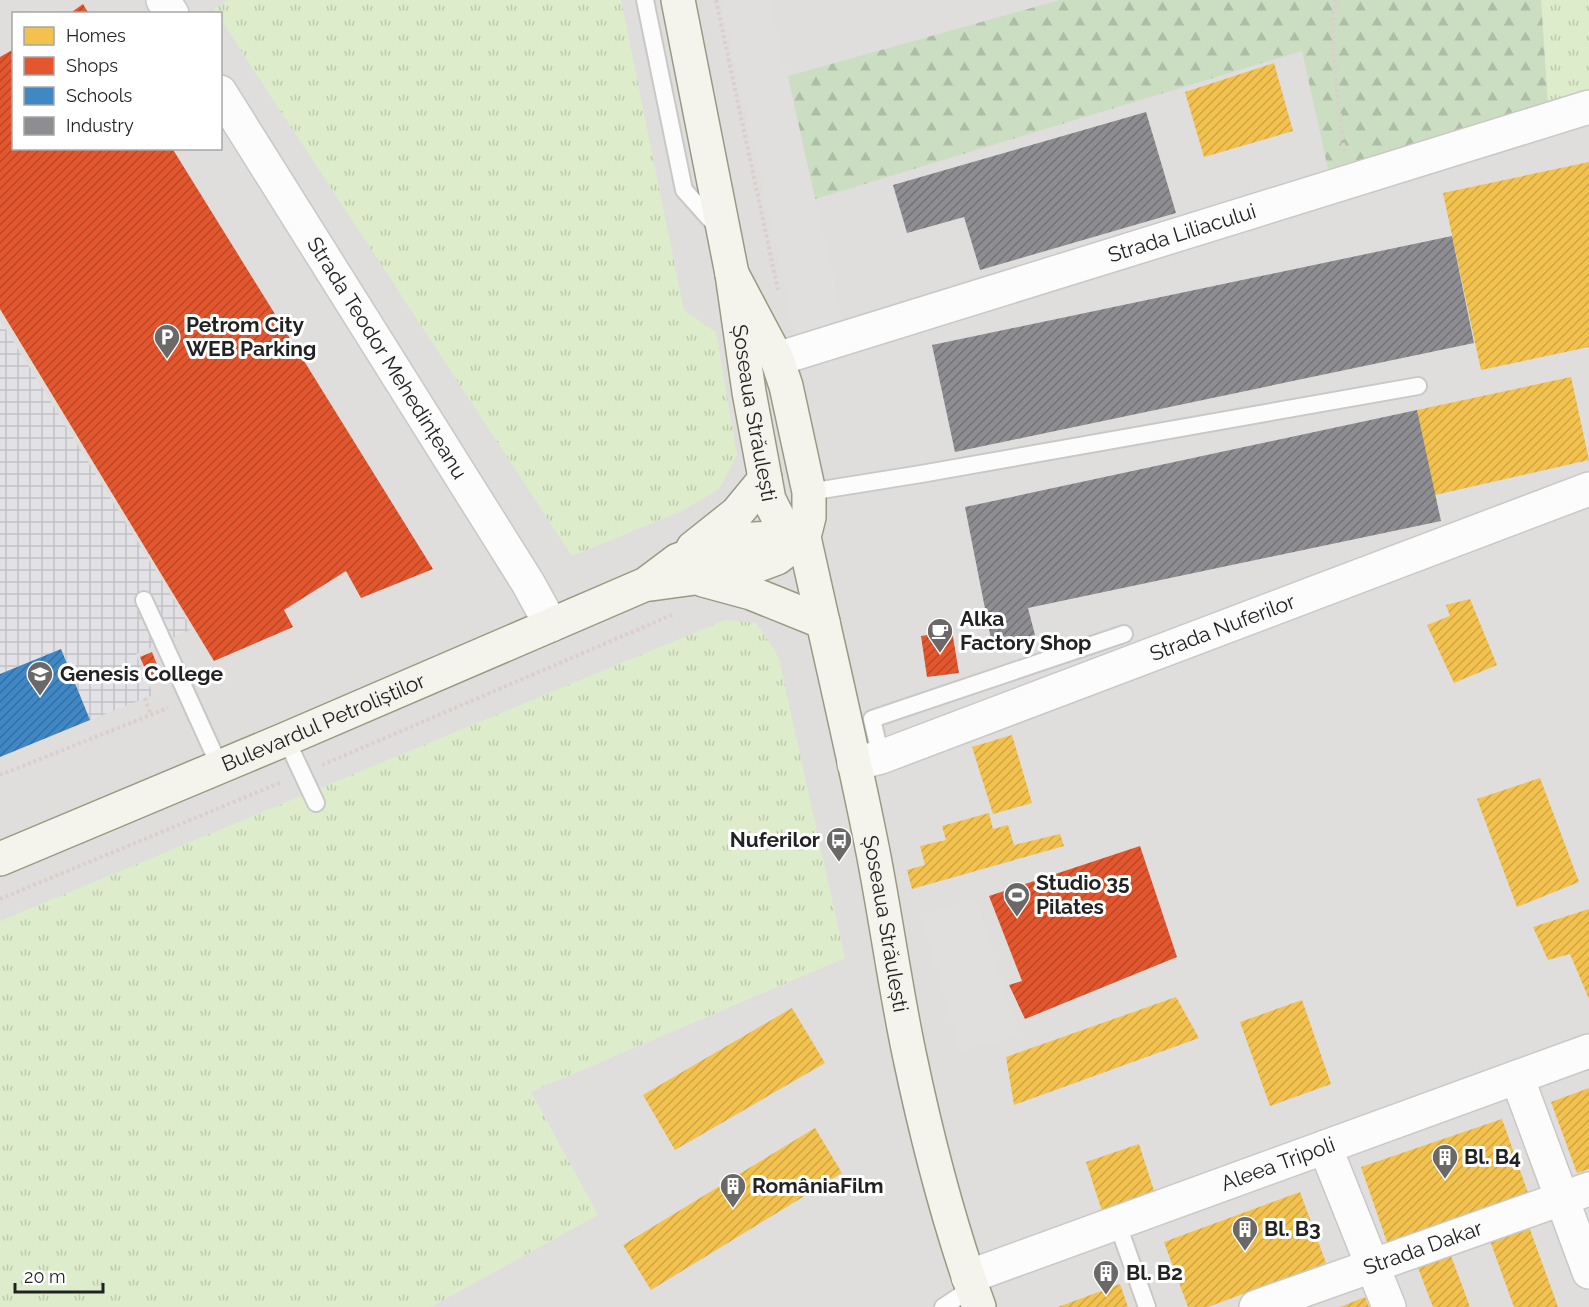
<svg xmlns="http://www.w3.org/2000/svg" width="1589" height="1307" viewBox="0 0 1589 1307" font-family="Raleway,sans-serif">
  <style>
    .residential { fill: #dfdedc; fill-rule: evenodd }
    .grass { fill: url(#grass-tufts) }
    .forest { fill: url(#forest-firs) }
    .parking { fill: #e0dfde }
    .plaza { fill: url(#plaza-grid) }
    .homes { fill: url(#homes-hatch) }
    .shops { fill: url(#shops-hatch) }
    .schools { fill: url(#schools-hatch) }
    .industry { fill: url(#industry-hatch) }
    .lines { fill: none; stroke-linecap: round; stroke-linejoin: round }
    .lane-casing { stroke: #c9c8c7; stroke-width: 20 }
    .street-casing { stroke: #c9c8c7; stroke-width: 36 }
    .secondary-casing { stroke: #999a82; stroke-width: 36 }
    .path { stroke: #dccecd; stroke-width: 4; stroke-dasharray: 3 3; stroke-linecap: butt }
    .lane { stroke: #fdfcfc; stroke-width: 16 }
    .street { stroke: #fdfcfc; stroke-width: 33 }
    .secondary { stroke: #f4f4ed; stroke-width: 33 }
    .labels { text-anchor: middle; stroke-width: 6; stroke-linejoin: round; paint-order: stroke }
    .street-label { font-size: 21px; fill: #222; stroke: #fff }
    .poi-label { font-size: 21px; font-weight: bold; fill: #222; stroke: #fff; text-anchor: start }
  </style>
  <defs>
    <pattern id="grass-tufts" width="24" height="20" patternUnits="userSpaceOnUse" patternTransform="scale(1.5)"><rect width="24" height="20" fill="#ddeccb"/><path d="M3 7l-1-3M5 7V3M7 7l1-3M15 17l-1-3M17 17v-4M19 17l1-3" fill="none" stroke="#bdcaae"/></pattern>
    <pattern id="forest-firs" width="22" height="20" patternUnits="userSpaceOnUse" patternTransform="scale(1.5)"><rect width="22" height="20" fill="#cbdec1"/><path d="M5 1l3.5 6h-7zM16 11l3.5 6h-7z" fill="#aebea6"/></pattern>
    <pattern id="plaza-grid" width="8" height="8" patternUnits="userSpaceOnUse" patternTransform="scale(1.5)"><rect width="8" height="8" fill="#e2e1e5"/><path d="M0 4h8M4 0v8" fill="none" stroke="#c2c1c4"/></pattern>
    <pattern id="homes-hatch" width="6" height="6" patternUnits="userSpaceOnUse" patternTransform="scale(1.5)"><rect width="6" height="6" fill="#f2c14e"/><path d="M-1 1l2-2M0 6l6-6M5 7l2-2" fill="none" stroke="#cfa644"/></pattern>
    <pattern id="shops-hatch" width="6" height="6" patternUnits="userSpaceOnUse" patternTransform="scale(1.5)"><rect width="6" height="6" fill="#e4572e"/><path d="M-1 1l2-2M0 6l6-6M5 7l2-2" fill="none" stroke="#b84827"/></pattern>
    <pattern id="schools-hatch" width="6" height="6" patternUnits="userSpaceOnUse" patternTransform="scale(1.5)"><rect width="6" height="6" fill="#3f88c5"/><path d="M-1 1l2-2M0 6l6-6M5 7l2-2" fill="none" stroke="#346fa0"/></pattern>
    <pattern id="industry-hatch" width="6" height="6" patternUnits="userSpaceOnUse" patternTransform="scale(1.5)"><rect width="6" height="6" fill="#8d8d92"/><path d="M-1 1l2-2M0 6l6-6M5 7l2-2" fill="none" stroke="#737377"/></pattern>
  </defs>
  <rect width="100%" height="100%" fill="#f0eeeb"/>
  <path class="residential" d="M0,0H1589V1307H0ZM14,14H220V148H14Z"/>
  <path class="grass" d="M228,0H621L684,311L716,332L737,455L719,489L682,511L572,556L221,20L220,14L216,13L214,9Z
    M1541,0H1589V93L1548,106Z
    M725,620L756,623L778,655L845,958L531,1092L598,1215L431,1307H0V921Z"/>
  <path class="forest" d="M1060,0H1541L1548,106L1328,169L1302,51L815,199L788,76Z"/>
  <path class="parking" d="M721,0H769L844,322L795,334Z
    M976,899L1019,1036L960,1051L921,916Z"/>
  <path class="plaza" d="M0,320L192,629L136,654L153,695L90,720L61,649L0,674Z"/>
  <path class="homes" d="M1274,63L1293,131L1204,157L1185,92Z
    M1589,162V347L1481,370L1443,193Z
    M1571,377L1589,460L1435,495L1417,410Z
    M1470,599L1497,665L1454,683L1427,625L1450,616L1446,605Z
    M1012,735L1032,803L993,814L972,747Z
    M1540,778L1579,882L1517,907L1477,799Z
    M989,813L993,829L1008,825L1014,845L1060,834L1064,846L912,889L907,870L925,865L920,846L946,840L942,826Z
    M1589,909V999L1570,954L1548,960L1533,927Z
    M1176,997L1199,1038L1014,1105L1006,1057Z
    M1302,1000L1331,1084L1270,1106L1240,1022Z
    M792,1008L825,1063L675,1150L643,1095Z
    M1589,1088V1169L1577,1173L1551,1102Z
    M1502,1119L1528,1193L1387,1242L1361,1167Z
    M815,1128L842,1173L651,1290L623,1245Z
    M1139,1144L1155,1194L1102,1211L1086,1162Z
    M1300,1192L1326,1263L1208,1307H1188L1164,1242Z
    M1528,1224L1558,1307H1514L1489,1238Z
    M1450,1253L1470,1307H1433L1417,1265Z
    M1120,1284L1128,1307H1058Z
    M1365,1297L1369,1307H1340Z"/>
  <path class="shops" d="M83,4L89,14H69Z
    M14,49V148H172L433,569L361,598L346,571L284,610L293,627L214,661L0,309V57Z
    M952,631L959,673L927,677L921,636Z
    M152,652L160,672L148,676L140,657Z
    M1140,846L1177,957L1025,1019L1009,985L1022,981L989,896Z"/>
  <path class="schools" d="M61,649L90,720L0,757V674Z"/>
  <path class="industry" d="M1146,112L1176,213L980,270L964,217L907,233L893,185Z
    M1452,236L1474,343L955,452L932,345Z
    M1417,410L1441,521L1028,608L1035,635L992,644L965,507Z"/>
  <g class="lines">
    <g class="lane-casing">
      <path id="lane" d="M645,0L684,190L718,228
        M809,492L921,474L1418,386
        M144,600L220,767
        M286,739L316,803
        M881,757L872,719L1124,634
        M1117,1222L1147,1307
        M943,1307L972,1288"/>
    </g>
    <g class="street-casing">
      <g id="street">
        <path d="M163,0L172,14"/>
        <path id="s1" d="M220,92L528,583L551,625"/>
        <path id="s2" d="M777,359L1589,107"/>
        <path id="s3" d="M854,764L881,757L1589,489"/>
        <path d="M1517,1077L1589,1272"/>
        <path d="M1325,1147L1389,1307"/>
        <path id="s4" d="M968,1277L1589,1051"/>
        <path id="s5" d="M1256,1307L1589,1189"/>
      </g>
    </g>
    <g class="secondary-casing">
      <g id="secondary">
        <path id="s6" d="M678,0L732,274L749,392L769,500L780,521L804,537"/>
        <path id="s7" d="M732,274L777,359L786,386L809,492V517L804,537C827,642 852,746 873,852C886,919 895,986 909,1053C927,1139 949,1225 979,1307"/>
        <path d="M693,548L737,513L765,479"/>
        <path d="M703,580L751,593L823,622"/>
        <path d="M651,584L695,578L756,566L777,558L804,537"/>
        <path id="s8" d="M0,859L286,739L646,584L678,560L722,545L754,539L804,537"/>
      </g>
    </g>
    <path class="path" d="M716,0L778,290
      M1336,0L1333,12V52L1344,151
      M145,698L151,715
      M322,765L674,614
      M0,775L168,708
      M0,899L282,782"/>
    <use href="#lane" class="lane"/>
    <use href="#street" class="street"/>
    <use href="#secondary" class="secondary"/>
  </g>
  <defs>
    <g id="parking-pin" transform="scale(1.35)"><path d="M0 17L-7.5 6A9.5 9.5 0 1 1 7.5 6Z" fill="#6a6968" stroke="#fff"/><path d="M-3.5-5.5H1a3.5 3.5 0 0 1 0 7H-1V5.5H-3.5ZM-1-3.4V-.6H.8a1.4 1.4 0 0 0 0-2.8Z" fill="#fff"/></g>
    <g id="cafe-pin" transform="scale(1.35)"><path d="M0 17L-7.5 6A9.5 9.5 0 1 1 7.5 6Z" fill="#6a6968" stroke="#fff"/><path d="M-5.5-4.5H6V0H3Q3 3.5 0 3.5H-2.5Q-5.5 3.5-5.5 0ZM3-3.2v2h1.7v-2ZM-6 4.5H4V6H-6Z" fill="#fff"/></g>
    <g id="school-pin" transform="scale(1.35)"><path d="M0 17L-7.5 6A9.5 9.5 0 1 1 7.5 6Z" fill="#6a6968" stroke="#fff"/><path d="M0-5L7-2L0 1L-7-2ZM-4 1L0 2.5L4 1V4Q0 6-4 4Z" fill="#fff"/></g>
    <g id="bus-pin" transform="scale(1.35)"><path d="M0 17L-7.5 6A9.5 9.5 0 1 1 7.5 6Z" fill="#6a6968" stroke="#fff"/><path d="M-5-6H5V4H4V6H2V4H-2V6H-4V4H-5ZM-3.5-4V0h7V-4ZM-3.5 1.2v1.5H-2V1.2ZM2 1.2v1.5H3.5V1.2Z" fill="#fff"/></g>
    <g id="stadium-pin" transform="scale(1.35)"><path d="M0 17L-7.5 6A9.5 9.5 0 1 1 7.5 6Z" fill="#6a6968" stroke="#fff"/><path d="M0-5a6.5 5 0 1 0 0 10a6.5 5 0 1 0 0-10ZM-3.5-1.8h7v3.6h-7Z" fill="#fff"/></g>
    <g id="building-pin" transform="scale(1.35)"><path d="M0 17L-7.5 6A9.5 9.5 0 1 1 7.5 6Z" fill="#6a6968" stroke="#fff"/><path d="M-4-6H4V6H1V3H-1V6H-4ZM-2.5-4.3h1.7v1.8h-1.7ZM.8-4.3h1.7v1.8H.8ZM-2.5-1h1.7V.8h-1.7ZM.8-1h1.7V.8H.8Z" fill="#fff"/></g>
  </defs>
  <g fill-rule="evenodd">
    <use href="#parking-pin" x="167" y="337"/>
    <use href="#cafe-pin" x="940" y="631"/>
    <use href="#school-pin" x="40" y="674"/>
    <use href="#bus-pin" x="839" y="840"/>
    <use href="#stadium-pin" x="1017" y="895"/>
    <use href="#building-pin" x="1445" y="1157"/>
    <use href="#building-pin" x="733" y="1186"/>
    <use href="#building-pin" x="1245" y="1229"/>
    <use href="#building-pin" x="1106" y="1273"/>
  </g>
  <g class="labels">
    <g class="street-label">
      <text dy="7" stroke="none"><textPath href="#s2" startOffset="424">Strada Liliacului</textPath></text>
      <text dy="7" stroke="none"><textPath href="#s1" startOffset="314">Strada Teodor Mehedințeanu</textPath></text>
      <text dy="7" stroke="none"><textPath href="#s6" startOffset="420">Șoseaua Străulești</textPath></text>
      <text dy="7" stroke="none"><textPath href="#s3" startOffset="393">Strada Nuferilor</textPath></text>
      <text dy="7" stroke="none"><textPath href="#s8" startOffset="351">Bulevardul Petroliștilor</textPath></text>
      <text dy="7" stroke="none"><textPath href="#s7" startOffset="674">Șoseaua Străulești</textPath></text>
      <text dy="7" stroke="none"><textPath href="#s4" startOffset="330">Aleea Tripoli</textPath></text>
      <text dy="7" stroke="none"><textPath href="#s5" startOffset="177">Strada Dakar</textPath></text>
    </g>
    <g class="poi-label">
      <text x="186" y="332">Petrom City<tspan x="186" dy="24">WEB Parking</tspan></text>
      <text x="960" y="626">Alka<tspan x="960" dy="24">Factory Shop</tspan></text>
      <text x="60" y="681">Genesis College</text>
      <text x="820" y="847" text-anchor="end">Nuferilor</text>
      <text x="1036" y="890">Studio 35<tspan x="1036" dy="24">Pilates</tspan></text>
      <text x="1464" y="1164">Bl. B4</text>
      <text x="752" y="1193">RomâniaFilm</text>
      <text x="1264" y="1236">Bl. B3</text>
      <text x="1126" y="1280">Bl. B2</text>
    </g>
  </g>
  <rect x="12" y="12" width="210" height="138" fill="#ffffff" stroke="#a7a7a7" stroke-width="1.5"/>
  <rect x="24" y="27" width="30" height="18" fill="#f2c14e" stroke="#a7a7a7" stroke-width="1.5"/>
  <text x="66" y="42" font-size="18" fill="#222222">Homes</text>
  <rect x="24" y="57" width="30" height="18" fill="#e4572e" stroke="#a7a7a7" stroke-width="1.5"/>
  <text x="66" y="72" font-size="18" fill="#222222">Shops</text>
  <rect x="24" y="87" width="30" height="18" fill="#3f88c5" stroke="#a7a7a7" stroke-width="1.5"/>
  <text x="66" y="102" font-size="18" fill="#222222">Schools</text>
  <rect x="24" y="117" width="30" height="18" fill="#8d8d92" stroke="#a7a7a7" stroke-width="1.5"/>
  <text x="66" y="132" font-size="18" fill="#222222">Industry</text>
  <path d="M15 1283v9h88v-9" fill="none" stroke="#222222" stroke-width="3"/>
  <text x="24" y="1283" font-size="18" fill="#222222" stroke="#ffffff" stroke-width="4.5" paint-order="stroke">20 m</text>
</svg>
